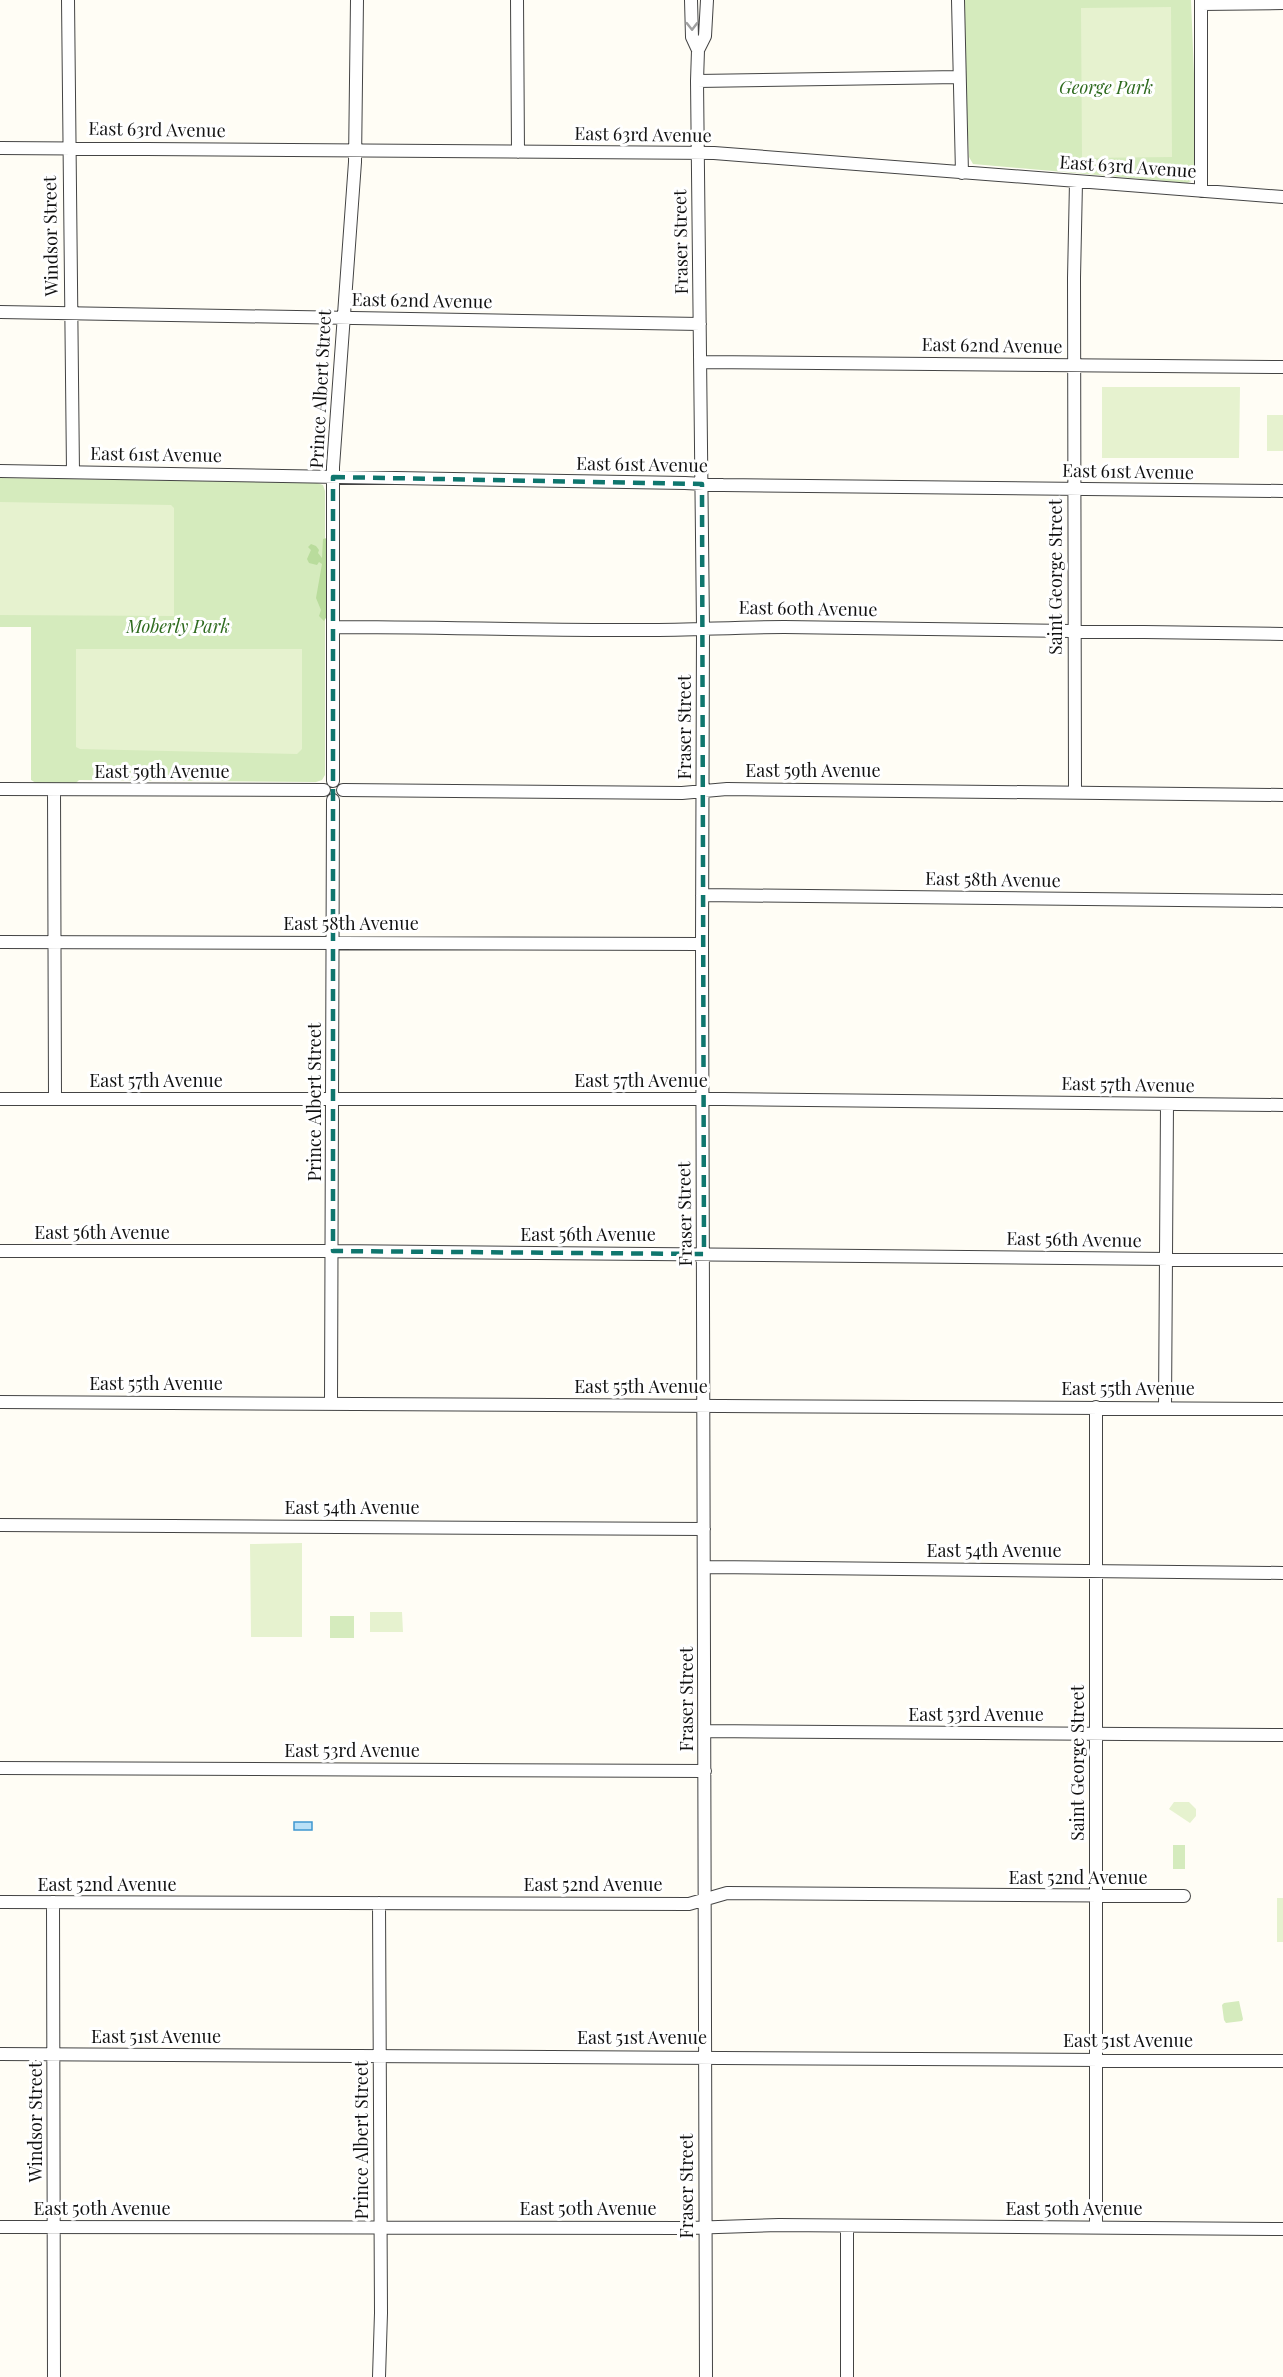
<svg xmlns="http://www.w3.org/2000/svg" width="1283" height="2377" viewBox="0 0 1283 2377" font-family="'Playfair Display',serif">
  <style>
    .green { fill: #d5ebbd }
    .forest { fill: #b9dc9c }
    .pitch { fill: #e6f2cf }
    .water { fill: #b9e0f7; stroke: #3f96cf; stroke-width: 1.5 }
    .lines { fill: none; stroke-linecap: round; stroke-linejoin: round }
    .minor-casing { stroke: #444; stroke-width: 14 }
    .minor { stroke: #fff; stroke-width: 12 }
    .oneway { stroke: #a0a0a0 }
    .marked { fill: none; stroke: #0f766e; stroke-width: 4.5; stroke-dasharray: 12 8; stroke-linejoin: round }
    .labels { text-anchor: middle; stroke-width: 6; stroke-linejoin: round; paint-order: stroke }
    .park-label { font-size: 18px; font-style: italic; fill: #2f6b1f; stroke: #fff }
    .street-label { font-size: 18px; fill: #111; stroke: #fff }
  </style>
  <rect width="100%" height="100%" fill="#fffdf5"/>
  <path class="green" d="M962,0H1191L1198,173L1196,179L1187,183L973,164L969,157Z
    M0,478L317,483L323,485L325,491V775L322,780L316,782L79,780L76,783H36L31,780V627H0Z
    M330,1616H354V1638H330Z
    M1173,1845H1185V1869H1173Z
    M1239,2001L1243,2019L1242,2021L1226,2023L1224,2020L1222,2005L1224,2003Z"/>
  <path class="forest" d="M327,538L329,541V613L324,621L319,616L321,610L316,598L322,564L319,562L317,565L309,563L307,559L311,550L308,547L311,544L316,546L319,550L318,553L322,558L323,539Z"/>
  <path class="pitch" d="M1171,7L1172,157L1082,158L1081,8Z
    M1102,387H1240L1239,458H1102Z
    M1267,415H1283V451H1267Z
    M0,502L171,505L174,508V616L0,615Z
    M76,649H302V749L297,754L80,749L76,747Z
    M302,1543V1637H251L250,1544Z
    M370,1612H402L403,1632H370Z
    M1174,1802H1189L1196,1809V1816L1190,1823L1169,1809Z
    M1277,1898H1283V1942H1277Z"/>
  <path class="water" d="M294,1822H312V1830H294Z"/>
  <g class="lines">
    <g class="minor-casing">
      <path id="minor" d="M68,0L73,472
        M517,0L518,152
        M691,0L692,37L698,50
        M958,0L962,173
        M1201,0V191
        M1201,4L1283,3
        M697,81L959,77
        M0,148L714,153L1283,197
        M0,312L700,324
        M700,362L1283,367
        M0,471L685,483L723,485L1283,491
        M333,627C432,627 531,630 630,630C681,631 732,627 784,627L1283,634
        M333,781V467L355,162L357,0
        M0,789L324,790
        M54,790L55,1098
        M343,790L682,793L727,789L1283,795
        M1075,792L1074,278L1076,182
        M702,895L1283,901
        M0,942L702,944
        M0,1099H723L1283,1105
        M0,1251H333L1283,1260
        M0,1402L1283,1409
        M331,1404L333,800
        M1165,1407L1167,1104
        M0,1525L704,1529
        M705,1567L1283,1573
        M705,1731L1283,1735
        M0,1768L705,1771
        M0,1902L689,1904L727,1893L1184,1896
        M53,1902L54,2377
        M379,1903L381,2313L379,2377
        M0,2054L1283,2061
        M847,2226V2377
        M0,2227L688,2228L779,2225L1283,2229
        M1096,2227V1407
        M706,2377L702,944L703,628L697,81L698,50L705,36L707,0"/>
    </g>
    <use href="#minor" class="minor"/>
  </g>
  <defs><path id="oneway-chevron" d="M-2-3.5L2.5 0L-2 3.5" fill="none" stroke-width="1.6" stroke-linecap="round" stroke-linejoin="round" transform="scale(1.5)"/></defs>
  <use class="oneway" href="#oneway-chevron" transform="translate(692 26) rotate(89)"/>
  <path class="marked" d="M333,477L702,484L704,1254L333,1251Z"/>
  <g class="labels">
    <g class="park-label">
      <text x="1106" y="94">George Park</text>
      <text x="178" y="633">Moberly Park</text>
    </g>
    <g class="street-label">
      <text transform="translate(157 130) rotate(1)" y="6">East 63rd Avenue</text>
      <text transform="translate(643 135) rotate(1)" y="6">East 63rd Avenue</text>
      <text transform="translate(1128 167) rotate(4)" y="6">East 63rd Avenue</text>
      <text transform="translate(51 236) rotate(-91)" y="6">Windsor Street</text>
      <text transform="translate(681 242) rotate(-91)" y="6">Fraser Street</text>
      <text transform="translate(422 301) rotate(1)" y="6">East 62nd Avenue</text>
      <text transform="translate(992 346) rotate(1)" y="6">East 62nd Avenue</text>
      <text transform="translate(321 389) rotate(-87)" y="6">Prince Albert Street</text>
      <text transform="translate(156 455) rotate(1)" y="6">East 61st Avenue</text>
      <text transform="translate(642 465) rotate(1)" y="6">East 61st Avenue</text>
      <text transform="translate(1128 472) rotate(1)" y="6">East 61st Avenue</text>
      <text transform="translate(1056 577) rotate(-90)" y="6">Saint George Street</text>
      <text transform="translate(808 609) rotate(1)" y="6">East 60th Avenue</text>
      <text transform="translate(685 727) rotate(-90)" y="6">Fraser Street</text>
      <text x="813" y="777">East 59th Avenue</text>
      <text x="162" y="778">East 59th Avenue</text>
      <text transform="translate(993 880) rotate(1)" y="6">East 58th Avenue</text>
      <text x="351" y="930">East 58th Avenue</text>
      <text x="156" y="1087">East 57th Avenue</text>
      <text x="641" y="1087">East 57th Avenue</text>
      <text transform="translate(1128 1085) rotate(1)" y="6">East 57th Avenue</text>
      <text transform="translate(315 1102) rotate(-90)" y="6">Prince Albert Street</text>
      <text transform="translate(685 1214) rotate(-91)" y="6">Fraser Street</text>
      <text x="102" y="1239">East 56th Avenue</text>
      <text x="588" y="1241">East 56th Avenue</text>
      <text transform="translate(1074 1240) rotate(1)" y="6">East 56th Avenue</text>
      <text x="156" y="1390">East 55th Avenue</text>
      <text x="641" y="1393">East 55th Avenue</text>
      <text x="1128" y="1395">East 55th Avenue</text>
      <text x="352" y="1514">East 54th Avenue</text>
      <text x="994" y="1557">East 54th Avenue</text>
      <text transform="translate(687 1699) rotate(-90)" y="6">Fraser Street</text>
      <text x="976" y="1721">East 53rd Avenue</text>
      <text x="352" y="1757">East 53rd Avenue</text>
      <text transform="translate(1078 1763) rotate(-90)" y="6">Saint George Street</text>
      <text x="1078" y="1884">East 52nd Avenue</text>
      <text x="107" y="1891">East 52nd Avenue</text>
      <text x="593" y="1891">East 52nd Avenue</text>
      <text x="156" y="2043">East 51st Avenue</text>
      <text x="642" y="2044">East 51st Avenue</text>
      <text x="1128" y="2047">East 51st Avenue</text>
      <text transform="translate(36 2122) rotate(-90)" y="6">Windsor Street</text>
      <text transform="translate(362 2140) rotate(-90)" y="6">Prince Albert Street</text>
      <text transform="translate(687 2186) rotate(-90)" y="6">Fraser Street</text>
      <text x="102" y="2215">East 50th Avenue</text>
      <text x="588" y="2215">East 50th Avenue</text>
      <text x="1074" y="2215">East 50th Avenue</text>
    </g>
  </g>
</svg>
